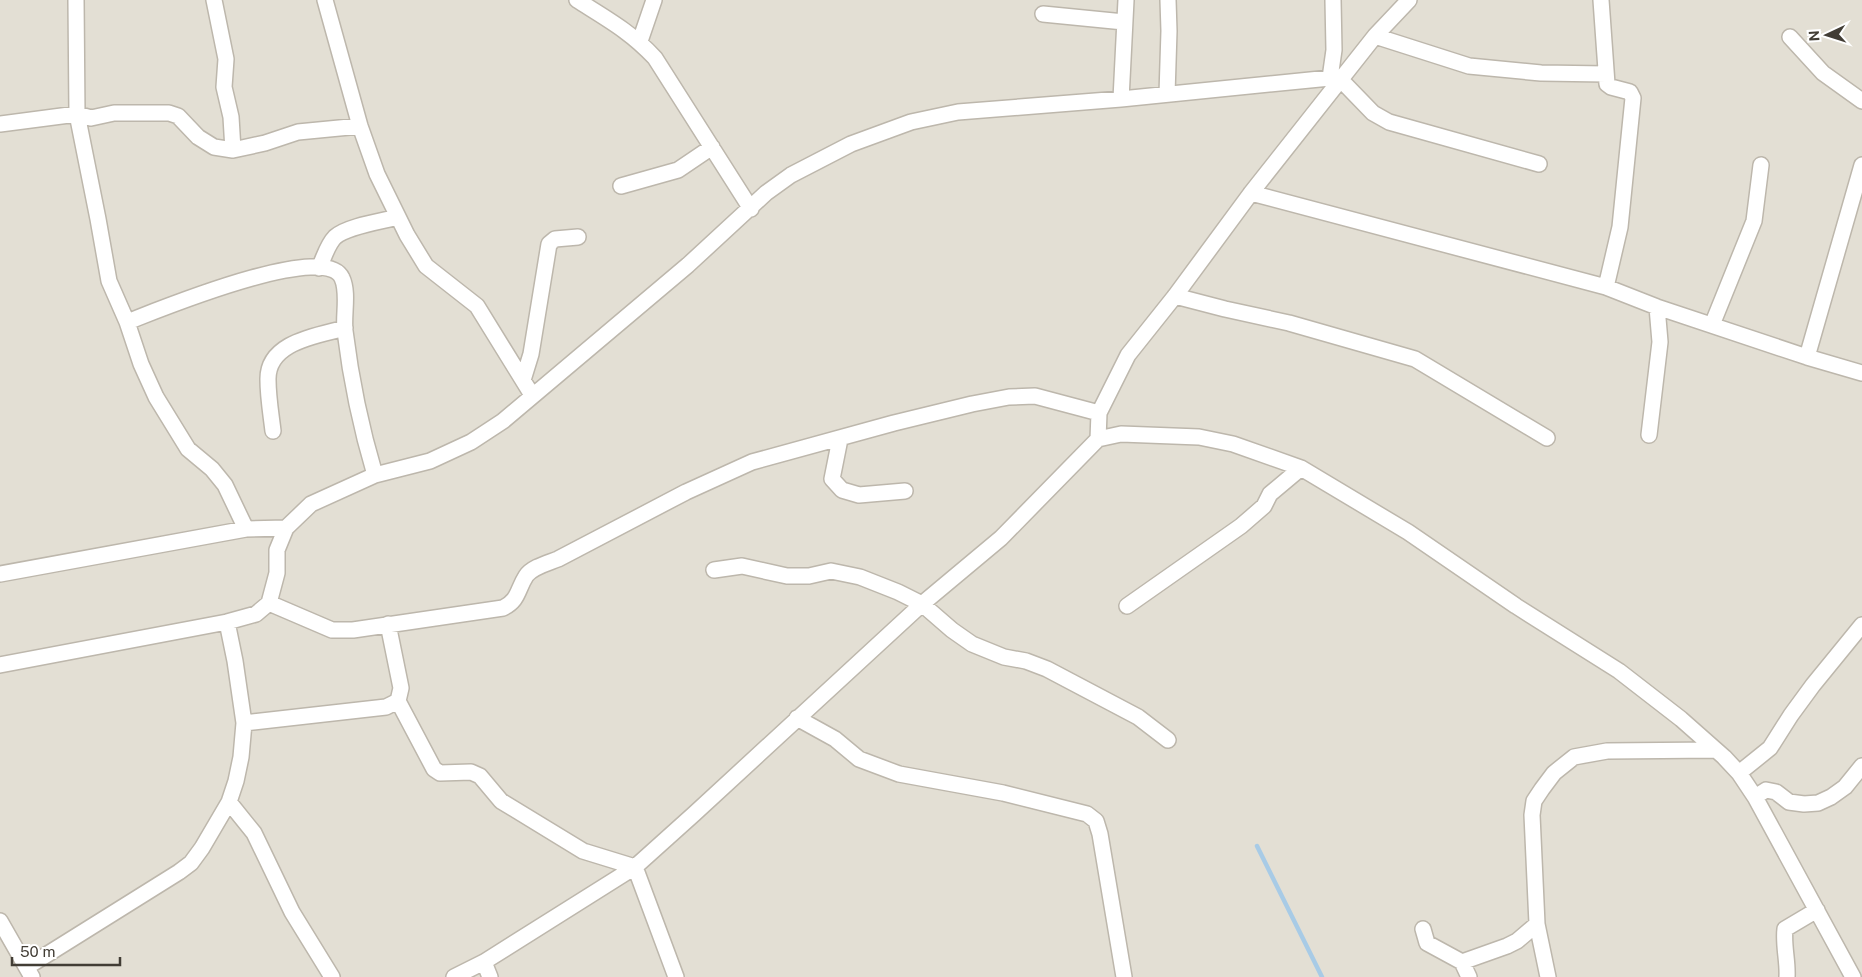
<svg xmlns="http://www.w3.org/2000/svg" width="1862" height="977" viewBox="0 0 1862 977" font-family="'Public Sans',sans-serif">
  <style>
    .residential { fill: #e3dfd4 }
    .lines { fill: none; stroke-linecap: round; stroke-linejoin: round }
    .stream { stroke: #a8cbe6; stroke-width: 4.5 }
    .minor-casing { stroke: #bdb7ac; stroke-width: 18 }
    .minor { stroke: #fff; stroke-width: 15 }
  </style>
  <rect width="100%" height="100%" fill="#f0ede5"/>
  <path class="residential" d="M0,0H1862V977H0Z"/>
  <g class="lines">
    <path class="stream" d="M1257,846L1322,977"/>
    <g class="minor-casing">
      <path id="minor" d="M76,0L77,114L98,219L109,281L127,322L141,364L156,397L188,449L212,469L225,485L246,529
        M214,0L226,59L224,87L231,117L233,150
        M325,0L360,126L377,174L407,235L426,266L477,306L532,395
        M577,0C607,19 631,32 655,58L751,209
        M1601,0L1607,84L1611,87L1630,92L1633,98L1620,227L1606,287
        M1043,14L1124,22
        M1375,36L1469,66L1541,73L1606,74
        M1790,37L1823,73L1862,101
        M640,41L654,0
        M1330,78L1334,50L1333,0
        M1167,94L1169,31L1168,0
        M1121,99L1126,0
        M0,124L77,114L91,118L114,113H169L178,116L198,137L214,147L233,150L265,143L298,132L360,126
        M621,186L678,170L712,147
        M1251,193L1606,287L1657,307L1807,357L1862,373
        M319,268C324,258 327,245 335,237C347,226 383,221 398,217
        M1175,296L1225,309L1289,323L1415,359L1547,438
        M127,322C156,311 326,240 342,278C349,293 343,315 345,331C351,380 361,428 375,475
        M1712,325L1754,221L1761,165
        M1807,357L1862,165
        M523,380L531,354L549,244L555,239L578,237
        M273,431C271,414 268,397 268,380C267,342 316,336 345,328
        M1649,435L1660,342L1657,307
        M840,439L832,479L842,490L859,495L905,491
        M1098,439L1099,413L1128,355L1175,296L1251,193L1375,36L1409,0
        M714,570L742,566L787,576H809L831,571L860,577L898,592L922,604L952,630L972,644L1004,657L1026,661L1047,669L1138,717L1168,740
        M0,574L246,529L286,528
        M269,603L332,630H353L503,608C519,600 517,590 526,576C532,567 548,563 558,559L686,492L752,462L894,423L972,404L1009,397L1035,396L1099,413
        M1127,606L1241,526L1264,506L1270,494L1301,468
        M0,665L227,622L256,614L269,603L277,573V550L286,528L311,504L375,475L430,461L471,442L503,421L688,265L766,193L791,175L851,144L911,122L958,112L1121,99L1330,78L1341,80L1373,113L1389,122L1539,164
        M398,701L434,769L440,773L471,772L480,776L501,801L583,851L635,867L676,977
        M797,718L835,739L859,759L899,774L1003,793L1087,814L1096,821L1100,834L1124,977
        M244,723L386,707L398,701L401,688L388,624
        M1739,773L1770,748L1791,715L1813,685L1862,625
        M1755,797L1766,790L1776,792L1789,802L1804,804L1818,803L1831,797L1845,787L1862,766
        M229,802L254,833L292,912L332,977
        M0,921L32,977
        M1423,929L1427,943L1462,962L1469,977
        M484,962L490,977
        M1462,962L1507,946L1517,941L1537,924
        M27,967L179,872L191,863L202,848L229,802L236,781L241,757L244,723L235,661L227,622
        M454,977L484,962L635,867L694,814L922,604L1001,538L1098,439L1121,434L1199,437L1233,444L1301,468L1408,532L1516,606L1619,671L1681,719L1724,757L1739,773L1755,797L1853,977
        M1548,977L1537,924L1532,815L1534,801L1542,789L1554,773L1574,757L1607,751L1716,750
        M1787,977C1788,961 1783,945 1785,929L1817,910"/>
    </g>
    <use href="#minor" class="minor"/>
  </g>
  <g transform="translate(1827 35) rotate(266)" stroke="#ffffff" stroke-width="4" paint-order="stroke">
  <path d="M0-4L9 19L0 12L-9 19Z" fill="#423d35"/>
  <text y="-8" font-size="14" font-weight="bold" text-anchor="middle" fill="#423d35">N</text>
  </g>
  <path d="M12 957v8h108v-8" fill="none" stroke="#423d35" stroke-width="2.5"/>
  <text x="20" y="957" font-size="15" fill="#423d35" stroke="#ffffff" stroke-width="4" paint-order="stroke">50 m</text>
</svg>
